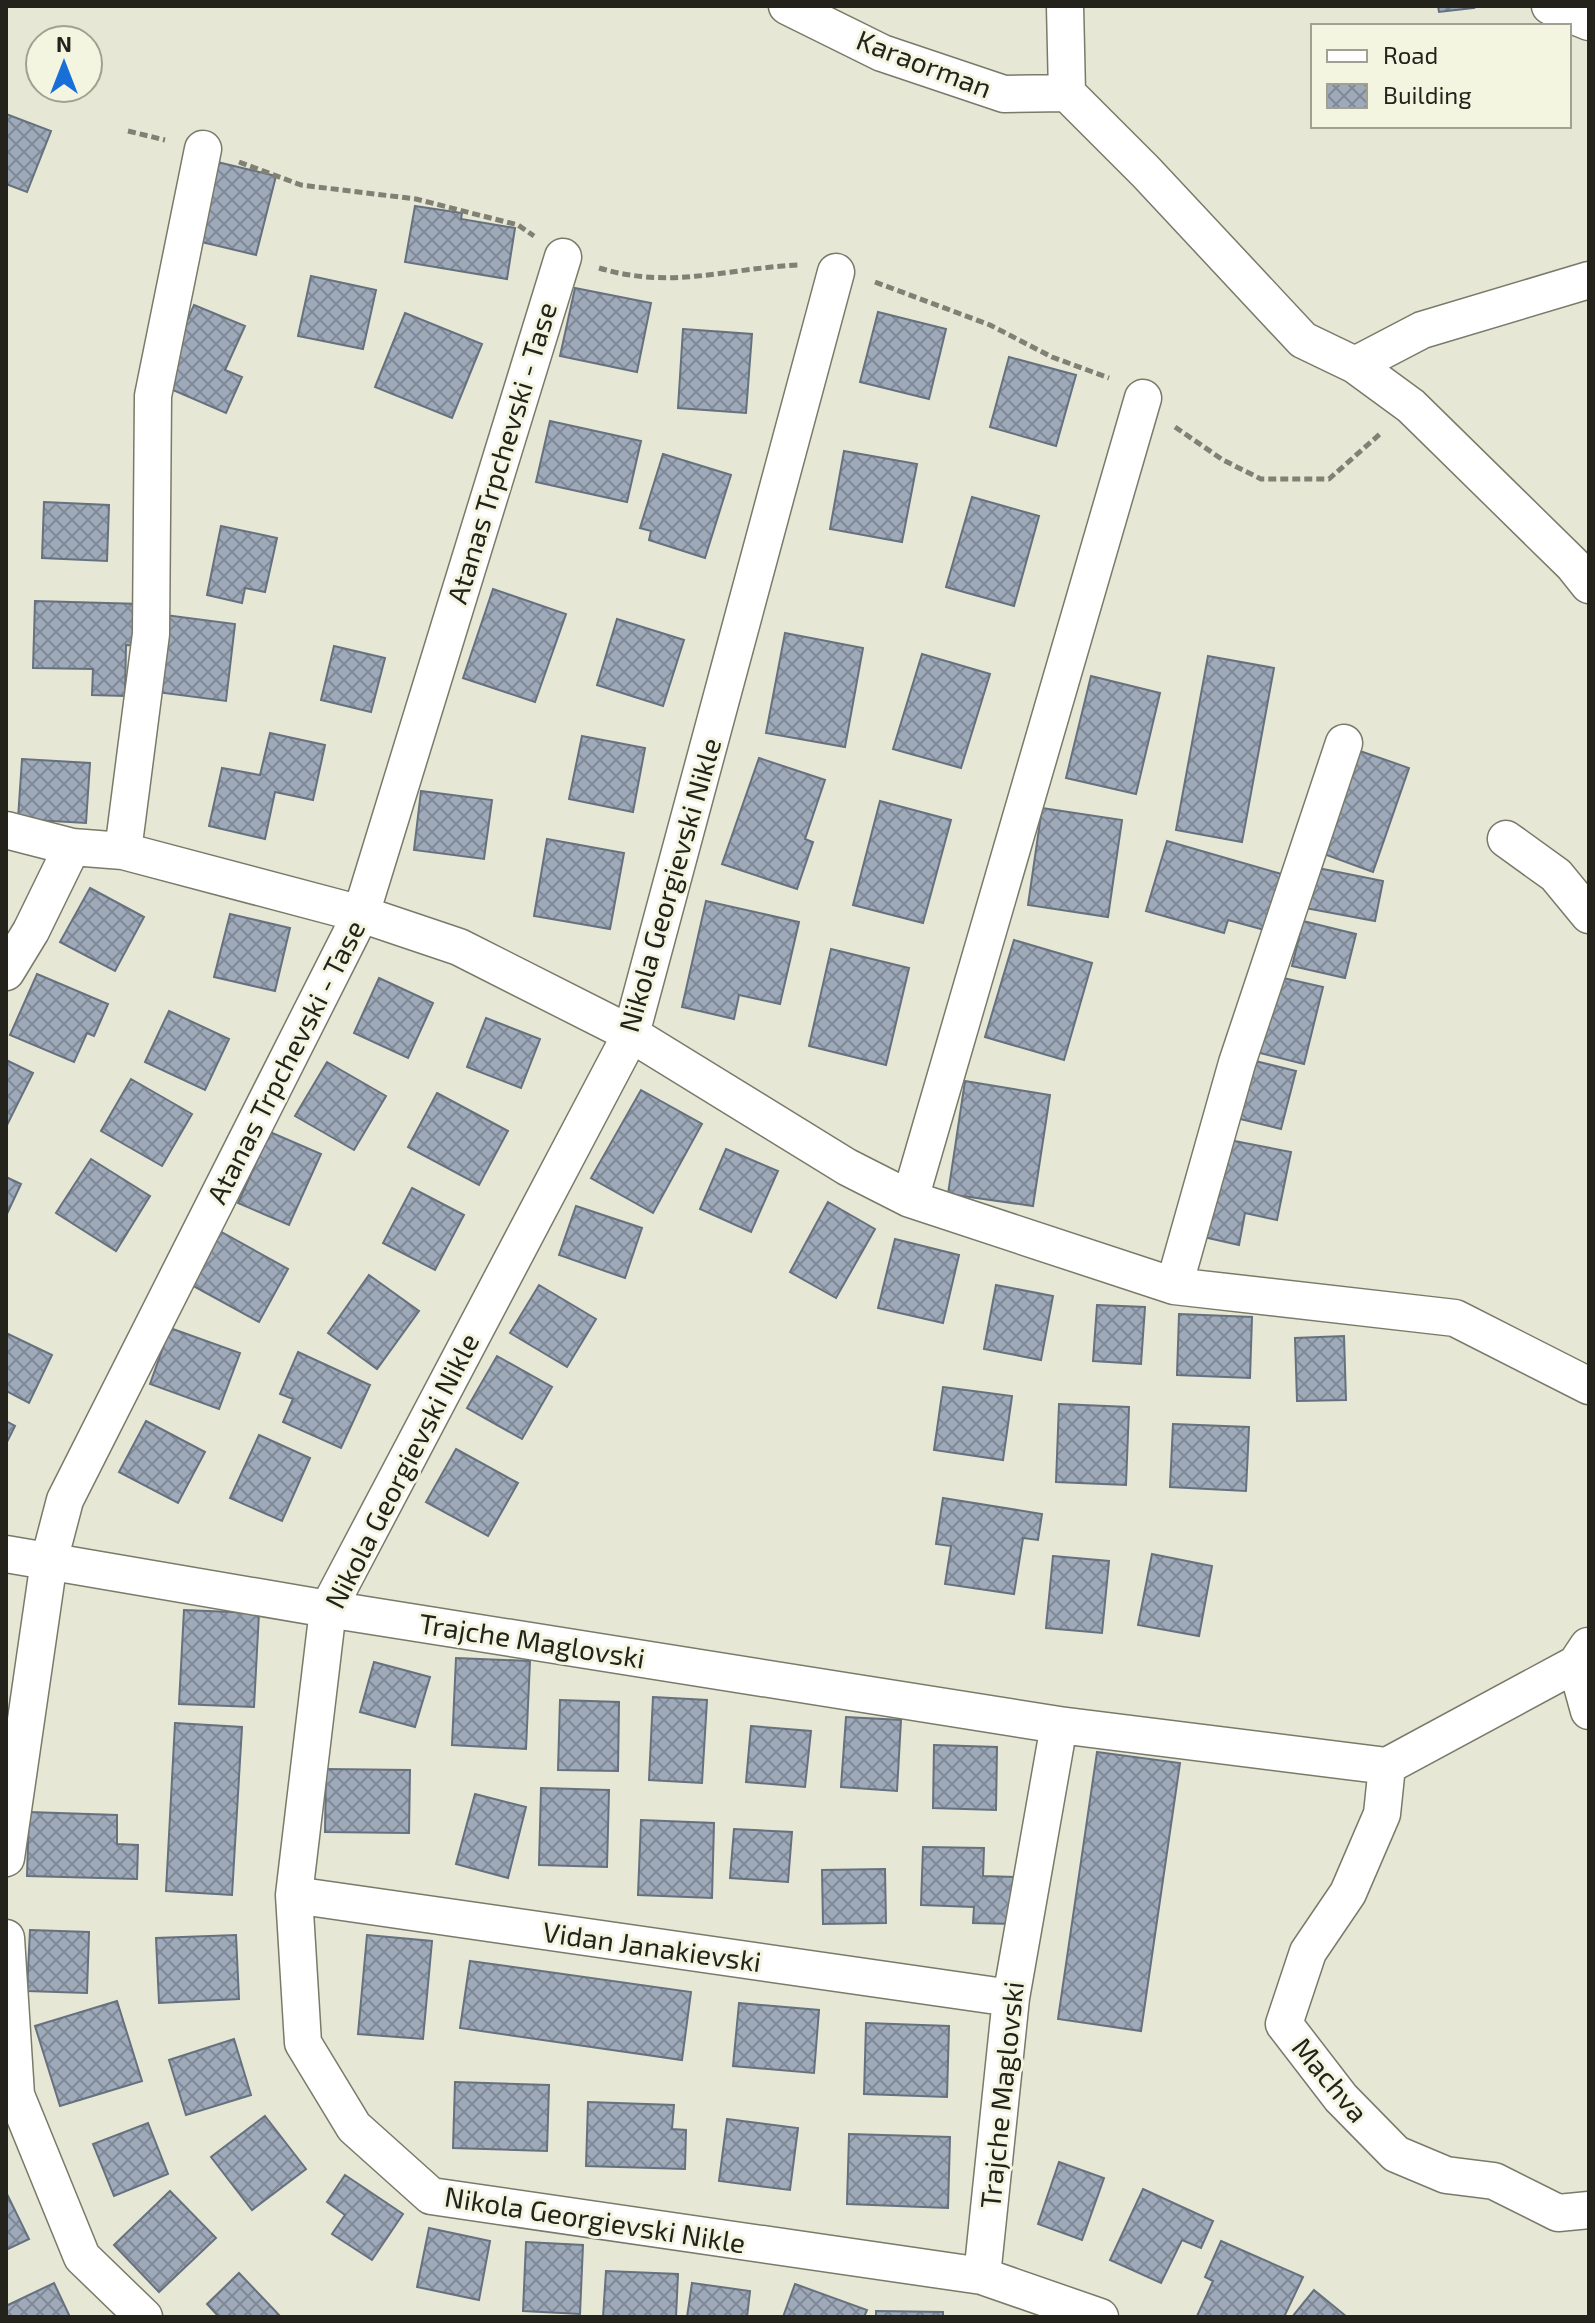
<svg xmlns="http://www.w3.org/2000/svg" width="1595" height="2323" viewBox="0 0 1595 2323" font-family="'Exo 2',sans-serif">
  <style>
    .building { fill: url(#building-cross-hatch); stroke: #66717f; stroke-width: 2 }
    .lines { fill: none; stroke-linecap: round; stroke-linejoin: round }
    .minor-casing { stroke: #797a69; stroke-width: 39 }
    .path { stroke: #808074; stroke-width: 5; stroke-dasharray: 8 4; stroke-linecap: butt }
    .minor { stroke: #fff; stroke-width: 36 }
    .labels { text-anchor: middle; stroke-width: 6; stroke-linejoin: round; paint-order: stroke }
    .street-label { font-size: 28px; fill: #23231c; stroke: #f3f5e1 }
  </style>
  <defs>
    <pattern id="building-cross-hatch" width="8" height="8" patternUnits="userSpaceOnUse" patternTransform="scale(2)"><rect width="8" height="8" fill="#9ea9b9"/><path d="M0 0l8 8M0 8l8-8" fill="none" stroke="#808996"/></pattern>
  </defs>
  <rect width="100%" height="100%" fill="#e6e7d4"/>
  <path class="building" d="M1438,6H1473L1474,8L1439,12Z
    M6,114L51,131L27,192L6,184Z
    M209,160L276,176L256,255L189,239Z
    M415,206L462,213L461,219L515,228L507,279L405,262Z
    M311,276L376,290L363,349L298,336Z
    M575,288L651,303L637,372L560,356Z
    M194,305L245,326L225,370L242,377L226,413L159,384Z
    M878,312L946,329L929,399L860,382Z
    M405,313L482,344L452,418L375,387Z
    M683,329L752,334L746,413L678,408Z
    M1009,357L1076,375L1056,446L990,427Z
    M550,421L641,441L627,502L536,482Z
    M844,451L917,464L902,542L830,529Z
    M663,454L731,475L705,558L649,540L651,531L640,528Z
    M972,497L1039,516L1014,606L946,587Z
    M44,502L109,505L107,561L42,558Z
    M221,526L277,538L265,592L245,588L242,603L207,595Z
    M493,589L566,614L535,702L463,678Z
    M35,601L142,604L141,646L126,645L125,696L92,695L93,669L33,668Z
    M165,615L235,624L226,701L156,692Z
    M617,619L684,640L663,706L597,685Z
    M785,633L863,648L845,747L766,733Z
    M334,646L385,658L371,712L321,700Z
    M922,654L990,674L961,768L893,749Z
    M1208,656L1274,668L1242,842L1176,830Z
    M1091,676L1160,693L1136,794L1066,778Z
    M270,733L325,745L313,800L275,792L265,839L209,826L222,768L260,775Z
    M582,736L645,748L633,812L569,799Z
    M1357,750L1409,768L1373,872L1321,853Z
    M759,758L825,780L805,839L813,842L797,889L722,864Z
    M22,759L90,763L86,823L18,819Z
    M421,791L492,800L484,859L414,850Z
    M880,801L951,820L923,923L853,905Z
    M1042,808L1122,820L1108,917L1028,905Z
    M547,839L624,853L610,929L534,916Z
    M1167,841L1285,875L1268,931L1228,920L1224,933L1146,911Z
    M1313,867L1383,881L1375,921L1305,908Z
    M90,888L144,917L115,971L60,942Z
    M706,901L799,922L780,1004L739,995L734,1019L682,1007Z
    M230,914L290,928L275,991L214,977Z
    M1303,921L1356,934L1345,978L1292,966Z
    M1014,940L1092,963L1064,1060L985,1037Z
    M831,949L909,968L886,1065L809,1046Z
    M37,974L108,1004L94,1036L87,1033L74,1062L10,1035Z
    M1270,975L1323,987L1304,1064L1252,1051Z
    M379,978L433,1003L408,1058L354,1033Z
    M169,1011L229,1039L205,1090L145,1062Z
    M486,1018L540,1039L521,1088L467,1067Z
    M1243,1058L1296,1071L1281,1129L1228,1116Z
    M6,1060L33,1073L6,1127Z
    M327,1062L386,1096L354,1150L295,1116Z
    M131,1079L192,1114L162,1166L101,1131Z
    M965,1081L1050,1095L1033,1206L948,1194Z
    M641,1090L702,1124L653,1213L591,1178Z
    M437,1093L508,1131L479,1185L408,1147Z
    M270,1132L321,1154L289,1225L238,1203Z
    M1219,1138L1291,1152L1277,1220L1245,1213L1239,1245L1199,1236Z
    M726,1149L778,1171L751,1232L700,1209Z
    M91,1159L150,1196L116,1251L56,1213Z
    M6,1177L21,1184L6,1216Z
    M412,1188L464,1215L435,1270L383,1243Z
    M828,1202L875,1229L836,1298L790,1272Z
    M576,1206L642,1228L625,1278L559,1255Z
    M218,1230L288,1269L259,1322L188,1283Z
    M895,1239L959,1255L943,1323L878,1308Z
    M369,1275L419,1311L377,1369L328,1333Z
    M539,1285L596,1319L567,1367L510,1333Z
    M996,1285L1053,1296L1041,1360L984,1349Z
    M1097,1305L1145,1307L1141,1364L1093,1361Z
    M1179,1314L1252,1317L1250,1378L1177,1375Z
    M170,1328L240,1353L219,1409L150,1384Z
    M6,1333L52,1355L29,1403L6,1391Z
    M1344,1336L1346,1400L1297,1401L1295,1338Z
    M298,1352L370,1385L341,1448L283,1422L293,1399L280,1394Z
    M497,1356L552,1387L522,1439L467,1408Z
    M943,1387L1012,1396L1003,1460L934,1450Z
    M1059,1404L1129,1407L1126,1485L1056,1482Z
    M6,1421L15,1426L6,1444Z
    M146,1421L205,1452L178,1503L119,1472Z
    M1173,1424L1249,1427L1246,1491L1170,1487Z
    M259,1435L310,1458L282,1521L230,1498Z
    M456,1449L518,1483L488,1536L426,1502Z
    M943,1498L1042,1514L1038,1540L1023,1538L1014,1594L945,1584L951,1546L936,1544Z
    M1152,1554L1212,1566L1199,1636L1138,1625Z
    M1053,1556L1109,1561L1102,1633L1046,1628Z
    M184,1610L259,1613L254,1707L179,1704Z
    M456,1658L530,1661L526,1749L452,1745Z
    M374,1662L430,1677L415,1727L360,1712Z
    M653,1697L707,1700L702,1783L649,1780Z
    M560,1700L619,1702L618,1771L558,1770Z
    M846,1717L901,1720L897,1791L841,1787Z
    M175,1723L242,1727L232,1895L166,1891Z
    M751,1726L811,1731L805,1787L746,1782Z
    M934,1745L997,1747L996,1810L933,1808Z
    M1097,1752L1180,1763L1141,2031L1058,2019Z
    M326,1769L410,1770L409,1833L325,1832Z
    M541,1788L609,1790L607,1867L539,1865Z
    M475,1794L526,1807L508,1878L456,1864Z
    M29,1812L117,1815V1844L138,1845L137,1879L27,1876Z
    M641,1820L714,1823L712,1898L638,1895Z
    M734,1829L792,1832L788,1882L730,1878Z
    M923,1847L984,1848L983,1876L1015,1877L1014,1924L973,1923L974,1907L921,1905Z
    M885,1869L886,1923L823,1924L822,1870Z
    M30,1930L89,1932L87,1993L27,1991Z
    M236,1935L239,1999L159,2003L156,1938Z
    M367,1935L432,1941L423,2039L358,2034Z
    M470,1961L691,1992L682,2060L460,2028Z
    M117,2001L142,2081L60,2106L35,2026Z
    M739,2003L819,2010L814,2073L733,2066Z
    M866,2023L949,2026L947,2097L864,2094Z
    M234,2039L251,2095L186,2115L169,2060Z
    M455,2082L549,2085L547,2151L453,2148Z
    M588,2102L674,2105L672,2129L686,2130L685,2169L586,2166Z
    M265,2116L306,2169L252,2210L211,2157Z
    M727,2119L798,2128L790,2190L719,2181Z
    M148,2123L168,2174L114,2196L93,2144Z
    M849,2134L950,2137L948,2208L847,2204Z
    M1059,2162L1104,2178L1082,2240L1038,2224Z
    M345,2175L403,2214L372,2260L332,2234L345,2215L327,2202Z
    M1143,2189L1213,2221L1201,2248L1182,2240L1161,2283L1110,2260Z
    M170,2191L216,2238L159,2292L114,2245Z
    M6,2192L29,2239L6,2250Z
    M429,2228L490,2241L479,2300L417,2287Z
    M1221,2241L1303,2277L1284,2317L1197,2316L1213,2281L1205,2277Z
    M526,2242L583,2245L580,2314L523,2311Z
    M606,2271L678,2274L676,2317H603Z
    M239,2273L281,2317H219L207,2304Z
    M54,2283L70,2317H6V2306Z
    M692,2283L750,2291L747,2317H687Z
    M795,2284L867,2310L864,2317H783Z
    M1314,2290L1347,2317H1292Z
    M876,2311L943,2312V2317H876Z"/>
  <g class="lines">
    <g class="minor-casing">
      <path id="minor" d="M787,6L882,53L1004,94L1067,93
        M1065,6L1067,93L1146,172L1303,340L1355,365L1411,406L1573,565L1589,585
        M1550,6L1589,22
        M836,272L631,1034L328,1609L294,1895L303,2043L354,2127L431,2196L982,2276L1100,2317
        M1355,365L1422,330L1589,280
        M6,830L72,847L123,851L361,914L459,947L631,1034L847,1167L910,1199L1174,1286L1455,1318L1589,1386
        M1506,839L1556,875L1589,915
        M123,851L151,634L153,396L203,149
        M6,972L31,931L72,847
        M910,1199L1143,398
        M1174,1286L1237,1063L1344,743
        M6,1554L328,1609L1059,1725L1387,1766L1576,1664
        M1588,1646L1576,1664L1589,1711
        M1387,1766L1382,1814L1348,1893L1308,1952L1284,2024L1341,2098L1396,2154L1446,2175L1494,2181L1558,2213L1589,2210
        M6,1858L49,1561L65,1500L361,914L563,257
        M294,1895L1011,1998
        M6,1938L16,2095L82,2257L144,2317
        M982,2276L1011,1998L1059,1725"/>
    </g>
    <path class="path" d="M128,131L165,140
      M239,162L301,185L416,199L518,225L534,236
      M599,268C672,290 727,268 799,265
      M875,282L990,325L1052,357L1109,378
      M1175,427L1223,460L1261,479H1329L1380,434"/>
    <use href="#minor" class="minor"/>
  </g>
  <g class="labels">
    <g class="street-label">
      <text transform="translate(924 64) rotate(21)" y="10">Karaorman</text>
      <text transform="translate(502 453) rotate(-73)" y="10">Atanas Trpchevski - Tase</text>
      <text transform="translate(670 885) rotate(-74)" y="10">Nikola Georgievski Nikle</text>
      <text transform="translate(286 1062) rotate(-63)" y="10">Atanas Trpchevski - Tase</text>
      <text transform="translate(402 1471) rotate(-63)" y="10">Nikola Georgievski Nikle</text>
      <text transform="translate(532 1641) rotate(9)" y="10">Trajche Maglovski</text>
      <text transform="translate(652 1947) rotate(8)" y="10">Vidan Janakievski</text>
      <text transform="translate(1330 2080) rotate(50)" y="10">Machva</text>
      <text transform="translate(1002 2095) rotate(-84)" y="10">Trajche Maglovski</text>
      <text transform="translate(595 2220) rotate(9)" y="10">Nikola Georgievski Nikle</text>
    </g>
  </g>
  <rect width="1595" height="2323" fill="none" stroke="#23231c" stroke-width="16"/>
  <rect x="1311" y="24" width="260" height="104" fill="#f3f5e1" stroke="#a0a192" stroke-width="2"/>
  <rect x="1327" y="50" width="40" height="12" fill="#ffffff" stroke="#a0a192" stroke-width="2"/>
  <text x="1383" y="64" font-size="24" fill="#23231c">Road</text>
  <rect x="1327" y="84" width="40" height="24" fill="url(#building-cross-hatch)" stroke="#a0a192" stroke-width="2"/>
  <text x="1383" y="104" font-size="24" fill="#23231c">Building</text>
  <g transform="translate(64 64)"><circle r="38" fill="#f3f5e1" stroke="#a0a192" stroke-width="2"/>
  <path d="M0-6L14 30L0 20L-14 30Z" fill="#196fd8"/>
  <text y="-12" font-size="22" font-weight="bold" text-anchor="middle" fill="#23231c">N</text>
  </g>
</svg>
